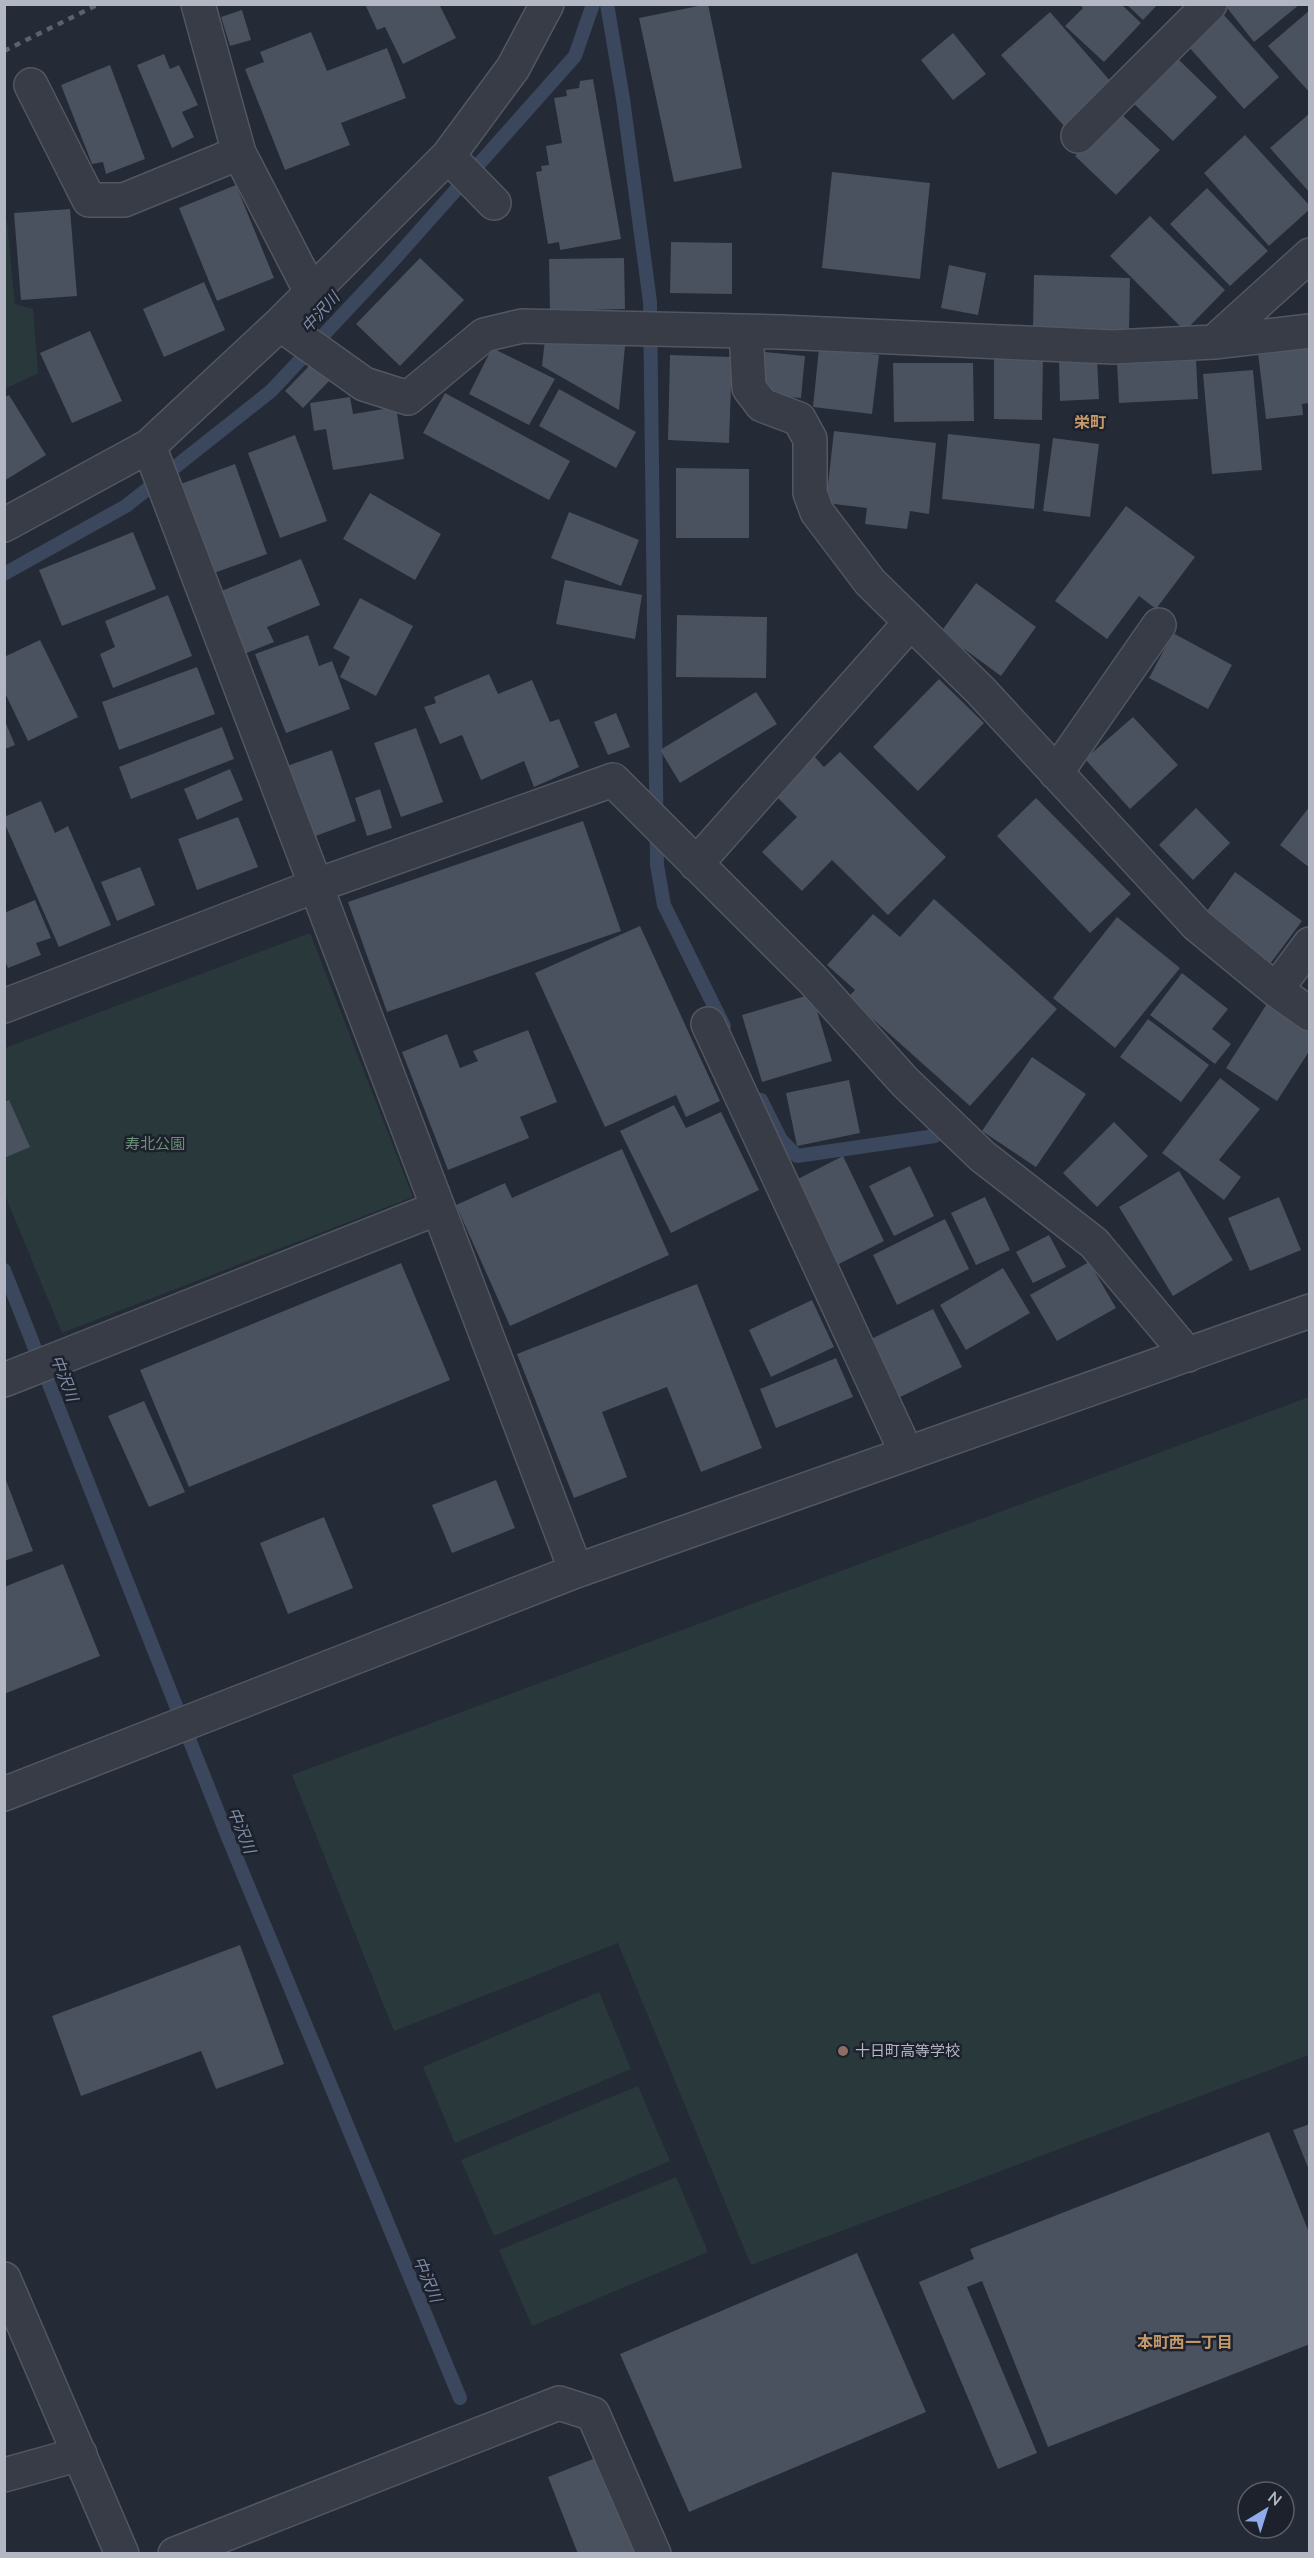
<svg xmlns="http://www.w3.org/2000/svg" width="1314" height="2558" viewBox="0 0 1314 2558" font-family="'Nunito Sans','Noto Sans JP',sans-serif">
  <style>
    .green { fill: #29393b }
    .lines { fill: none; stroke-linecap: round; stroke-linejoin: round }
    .stream { stroke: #3b475d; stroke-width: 14 }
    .building { fill: #4a515f }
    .minor-casing { stroke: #525761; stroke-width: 36 }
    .minor { stroke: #373c46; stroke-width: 33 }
    .rail { stroke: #5b626f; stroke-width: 4.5; stroke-dasharray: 6 6; stroke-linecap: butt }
    .education-dot { fill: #8d6e63; stroke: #1c212b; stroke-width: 2 }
    .labels { text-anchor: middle; stroke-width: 5; stroke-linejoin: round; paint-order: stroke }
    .park-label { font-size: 15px; fill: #6c9077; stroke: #1c212b }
    .poi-label { font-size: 15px; fill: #b2b7c3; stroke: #1c212b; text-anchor: start }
    .water-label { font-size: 16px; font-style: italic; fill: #7d8ca7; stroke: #1c212b }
    .neighbourhood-label { font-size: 16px; font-weight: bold; fill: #c5996a; stroke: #1c212b }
  </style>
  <rect width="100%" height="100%" fill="#242a36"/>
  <path class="green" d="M4,217L7,222L15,304L33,309L38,373L5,389Z
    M310,933L413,1197L62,1333L5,1195V1048Z
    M1309,1397V2055L751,2265L618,1943L394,2031L292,1775Z
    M599,1992L631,2069L455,2143L423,2067Z
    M638,2086L670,2161L494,2236L461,2160Z
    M676,2177L708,2252L532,2326L499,2250Z"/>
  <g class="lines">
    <path class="stream" d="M607,4L623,99L650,302L657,865L664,905L724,1026
      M4,574L126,506L271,391L391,263L575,56L593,4
      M761,1100L781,1140L797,1156L935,1136
      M4,1270L227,1835L460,2398"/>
  </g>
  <path class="building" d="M365,4H439L456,38L403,64L385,27L377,30Z
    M708,4L742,168L674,182L639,18Z
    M1079,4H1121L1141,23L1104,62L1065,26L1083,8Z
    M1126,4H1158L1143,20Z
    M1224,4H1300L1254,42Z
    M242,10L251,40L230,46L221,17Z
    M1310,10V93L1268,46Z
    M1050,12L1112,83L1064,126L1001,55Z
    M1224,15L1279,77L1244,109L1188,46Z
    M311,32L327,71L387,48L406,98L341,123L350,145L285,170L245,69L264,62L260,52Z
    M953,33L986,74L953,100L921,60Z
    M164,54L170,69L179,65L198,105L182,112L194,137L172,148L137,65Z
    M1176,57L1217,97L1173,141L1132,102Z
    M110,65L145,159L106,174L103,162L92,164L61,85Z
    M593,79L621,239L560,250L559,242L548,244L536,172L542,171L541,166L549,165L546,146L562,143L554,98L567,96L566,90L579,88L580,81Z
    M1118,111L1160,150L1116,195L1075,156Z
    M1310,113V193L1270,148Z
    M1245,135L1310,206V209L1269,246L1204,173Z
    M832,172L930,183L920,279L822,268Z
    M236,185L274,278L217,301L179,208Z
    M1207,188L1268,251L1230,286L1170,224Z
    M70,209L77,296L21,300L14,213Z
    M1150,216L1225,290L1185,331L1110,256Z
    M671,242L732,243V294L670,293Z
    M420,258L464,300L400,366L356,324Z
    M624,258L625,309L550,311L549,259Z
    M949,265L986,273L978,315L941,308Z
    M1034,275L1130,278L1129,330L1033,327Z
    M204,282L225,330L164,357L143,309Z
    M90,331L122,401L72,423L40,353Z
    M545,339L625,346L619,410L542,366Z
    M1310,347V403L1302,404L1303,415L1266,419L1258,353Z
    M492,348L555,379L529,425L469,394Z
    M819,348L879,355L872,414L813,407Z
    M765,352L805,356L801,398L761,395Z
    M670,355L732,357L729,443L668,440Z
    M994,356L1043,357L1042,420L994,419Z
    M1097,359L1099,399L1060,401L1059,361Z
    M1196,359L1198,399L1119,403L1117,363Z
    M312,363L330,380L303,408L285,391Z
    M893,363H973L974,421L894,422Z
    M1253,370L1262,470L1212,474L1203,374Z
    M559,389L636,432L616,468L539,426Z
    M445,393L570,461L549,500L423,433Z
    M9,395L46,455L4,481V397Z
    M350,397L353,414L396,407L404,459L333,470L326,429L314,431L310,403Z
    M834,431L936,443L929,514L910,511L907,529L865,524L867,508L826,503Z
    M948,434L1040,444L1034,509L942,499Z
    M295,435L327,521L280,538L248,453Z
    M1053,438L1099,444L1090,517L1043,511Z
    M235,464L267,554L211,574L178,485Z
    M676,468L749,469V538H676Z
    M370,493L441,534L415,580L343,539Z
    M1126,506L1195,557L1156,609L1139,596L1107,639L1055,601Z
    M569,512L639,540L621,586L551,558Z
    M133,532L156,589L62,626L39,570Z
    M301,559L320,605L267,627L274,642L239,656L214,594Z
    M565,580L642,595L635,639L556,624Z
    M976,583L1036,627L1001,676L941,632Z
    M168,595L192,656L113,688L100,654L115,647L105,621Z
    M360,598L413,626L376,696L340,677L350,657L333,648Z
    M677,615L767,617L766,678L676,677Z
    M1173,633L1232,665L1208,709L1149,678Z
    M308,635L319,666L332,661L350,709L286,733L255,654Z
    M40,640L78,717L28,741L4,691V657Z
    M197,667L215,714L119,750L102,702Z
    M489,674L498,694L532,680L550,722L559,719L579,767L534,787L524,761L481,780L462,735L440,744L424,707L436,703L434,697Z
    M939,679L984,723L918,791L873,747Z
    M756,692L777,724L680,783L660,750Z
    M616,713L630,747L608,755L594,722Z
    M1133,717L1178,765L1130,809L1085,759Z
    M5,721L15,745L5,749Z
    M222,727L234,759L131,799L119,767Z
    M416,728L443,802L401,817L374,743Z
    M332,750L356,821L313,837L287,766Z
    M840,752L946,857L888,915L832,860L802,891L762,852L797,817L774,794L813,755L824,767Z
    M230,769L243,800L197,820L184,789Z
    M380,789L392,828L367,836L355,798Z
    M1036,798L1131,894L1090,933L997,836Z
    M41,801L55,833L68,826L111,925L59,947L4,822V817Z
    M1310,806V868L1280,845Z
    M1196,808L1230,843L1193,880L1159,845Z
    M238,817L258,867L197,890L178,839Z
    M583,821L621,931L387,1012L348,902Z
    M140,867L155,905L117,921L101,882Z
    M1235,872L1302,921L1270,964L1204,915Z
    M934,899L1057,1009L970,1106L848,997L855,990L827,965L873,914L900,937Z
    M35,900L51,938L36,943L41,955L8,968L4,959V913Z
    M1117,917L1180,968L1115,1048L1053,998Z
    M640,926L720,1101L686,1117L676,1095L605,1127L535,973Z
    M1182,973L1228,1009L1212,1029L1231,1044L1215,1064L1150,1015Z
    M812,994L832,1061L762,1082L742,1015Z
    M1268,1002L1310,1027V1050L1277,1101L1226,1068Z
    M1148,1019L1209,1065L1181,1102L1120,1057Z
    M528,1030L557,1102L520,1117L529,1138L448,1170L402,1052L447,1034L460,1068L478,1061L473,1051Z
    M1032,1057L1086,1094L1036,1167L982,1131Z
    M1220,1078L1260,1109L1219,1160L1241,1177L1224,1200L1162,1153Z
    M849,1080L860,1133L797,1146L786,1093Z
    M9,1100L30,1147L4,1158V1102Z
    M674,1105L686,1128L721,1112L759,1190L671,1233L620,1131Z
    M1114,1122L1148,1156L1097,1207L1063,1173Z
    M622,1149L669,1255L510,1326L456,1205L505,1183L512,1198Z
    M843,1156L884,1241L835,1266L792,1182Z
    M910,1166L934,1216L894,1236L869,1186Z
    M1179,1171L1233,1260L1173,1296L1119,1207Z
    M985,1197L1010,1250L976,1265L951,1213Z
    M1279,1197L1301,1250L1250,1271L1228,1218Z
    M945,1219L969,1269L897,1305L873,1255Z
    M1049,1235L1066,1267L1033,1283L1016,1252Z
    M1089,1262L1116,1308L1057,1341L1030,1295Z
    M401,1263L450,1380L189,1487L140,1370Z
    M1003,1268L1030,1313L966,1350L940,1305Z
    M697,1284L762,1448L701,1472L667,1387L602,1412L627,1477L574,1498L517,1354Z
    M812,1300L834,1347L771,1377L749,1330Z
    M933,1309L962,1367L894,1400L865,1342Z
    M836,1358L853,1397L776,1428L760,1389Z
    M144,1401L185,1492L149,1507L108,1416Z
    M4,1475L33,1551L4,1561Z
    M496,1480L515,1528L452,1553L432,1505Z
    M324,1517L353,1588L288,1614L260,1543Z
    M63,1564L100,1656L4,1694V1587Z
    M240,1945L284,2064L216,2089L201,2051L81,2096L52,2016Z
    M1310,2124V2170H1309L1293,2130Z
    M1269,2132L1310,2235V2344L1048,2447L982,2281L967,2287L1037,2453L998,2469L919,2282L974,2259L970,2249Z
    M857,2253L926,2412L689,2512L620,2354Z
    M598,2457L636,2554H578L548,2477Z"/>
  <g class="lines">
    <g class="minor-casing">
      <path id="minor" d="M198,4L239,153
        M31,85L89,200H124L239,153L311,292
        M1078,136L1210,4
        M448,156L494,203
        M280,324L364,384L408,398L484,335L522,326L781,332L1113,347L1214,342L1310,331
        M746,331L749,388L762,405L799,419L810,439V493L817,512L870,582L981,691L1197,925L1276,990L1310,1014
        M1214,342L1310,255
        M149,446L576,1571
        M4,525L149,446L280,324L448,156L513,68L547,4
        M1056,773L1159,625
        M696,864L910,623
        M1276,990L1310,944
        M4,1006L315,886L613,780L812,979L905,1082L982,1156L1094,1243L1188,1355
        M708,1024L907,1454
        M4,1380L438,1208
        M4,1794L576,1571L1310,1311
        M4,2279L122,2554
        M4,2475L80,2454
        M175,2554L559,2403L593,2414L654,2554"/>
    </g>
    <use href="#minor" class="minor"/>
    <path class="rail" d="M4,51L99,4"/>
  </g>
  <circle class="education-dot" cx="843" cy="2051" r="6"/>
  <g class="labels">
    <g class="park-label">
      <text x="155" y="1149">寿北公園</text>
    </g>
    <g class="poi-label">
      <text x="855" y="2056">十日町高等学校</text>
    </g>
    <g class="water-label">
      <text transform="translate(320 312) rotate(-48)" y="6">中沢川</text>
      <text transform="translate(65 1378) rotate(69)" y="6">中沢川</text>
      <text transform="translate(242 1830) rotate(68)" y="6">中沢川</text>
      <text transform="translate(428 2279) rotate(67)" y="6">中沢川</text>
    </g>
    <g class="neighbourhood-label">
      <text x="1090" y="428">栄町</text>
      <text x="1185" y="2348">本町西一丁目</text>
    </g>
  </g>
  <rect width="1314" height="2558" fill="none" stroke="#b2b7c3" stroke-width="12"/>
  <g transform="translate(1266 2510) rotate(38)"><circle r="28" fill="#1c212b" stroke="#585d68" stroke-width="1.5"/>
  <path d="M0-4.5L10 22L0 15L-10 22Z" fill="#90abe9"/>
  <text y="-9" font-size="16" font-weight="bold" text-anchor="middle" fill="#b2b7c3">N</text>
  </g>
</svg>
